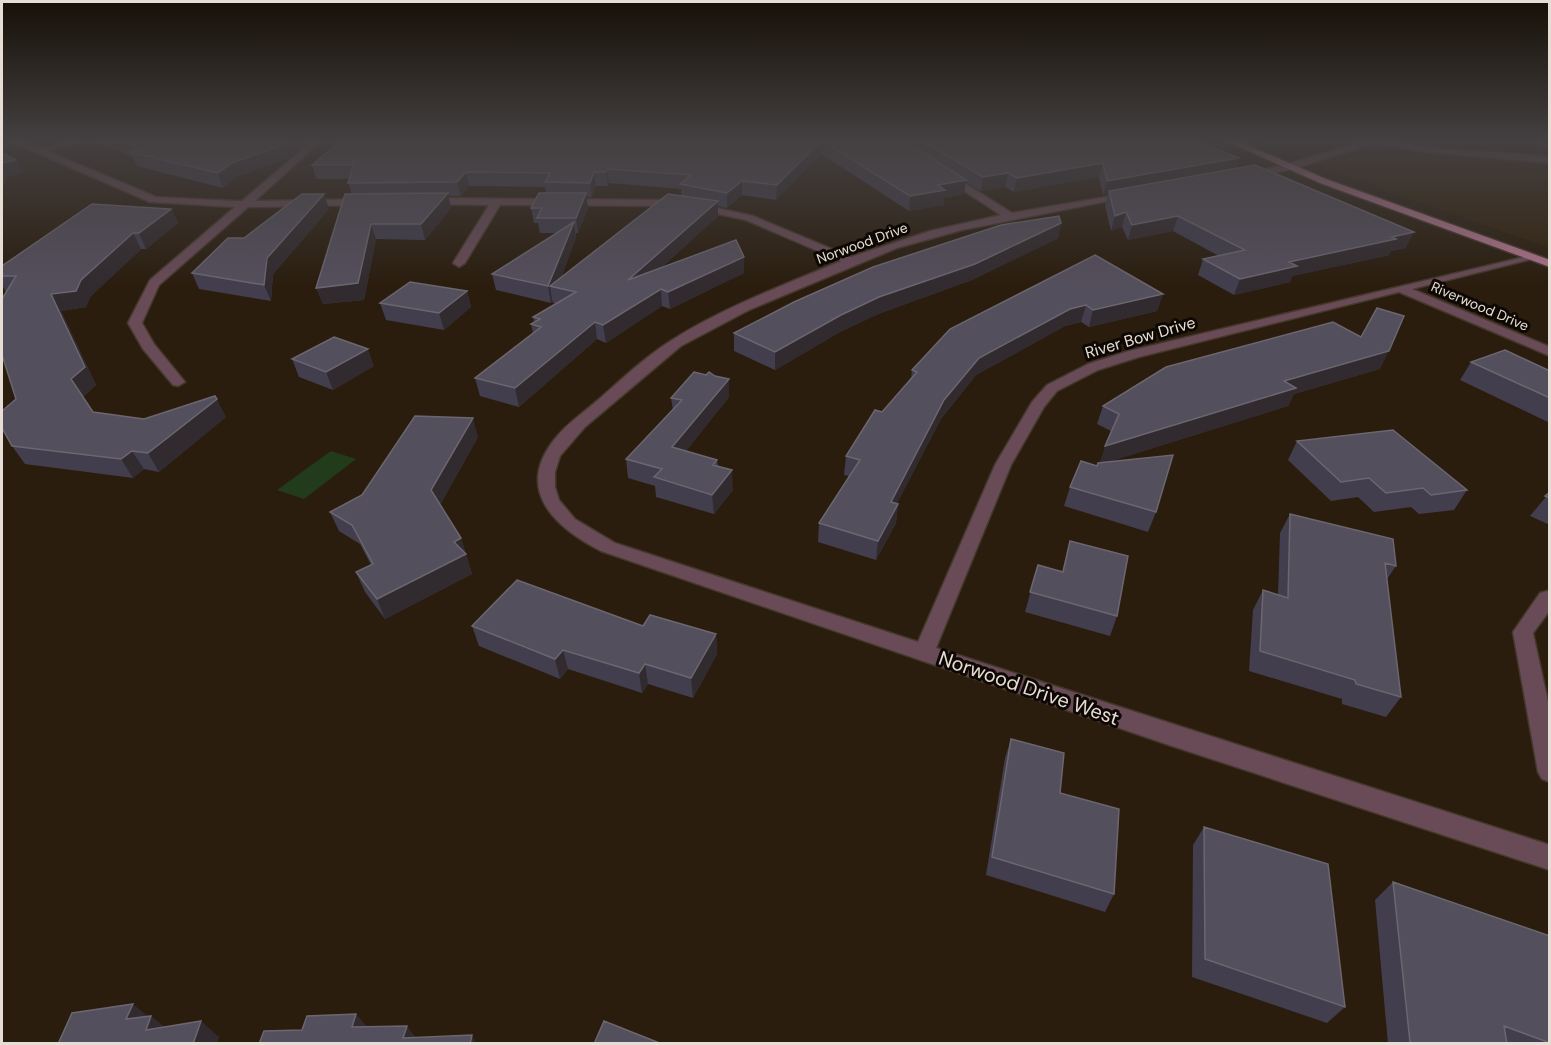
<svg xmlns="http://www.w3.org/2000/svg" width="1551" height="1045" viewBox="0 0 1551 1045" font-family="'DM Sans',sans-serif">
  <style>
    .built { fill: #32220c }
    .green { fill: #213b1b }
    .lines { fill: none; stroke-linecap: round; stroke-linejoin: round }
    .minor-casing { stroke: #44382a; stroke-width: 3 }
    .major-casing { stroke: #44382a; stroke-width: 3 }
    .minor { fill: #684b57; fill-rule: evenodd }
    .major { fill: #b1758d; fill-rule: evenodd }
    .wall { fill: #423e4e; fill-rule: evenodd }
    .shaded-wall { fill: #312a2e }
    .building { fill: #544f5c; stroke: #6b666f; stroke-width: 1.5 }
    .labels { text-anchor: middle; stroke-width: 6; stroke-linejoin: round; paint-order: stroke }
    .far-street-label { font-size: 14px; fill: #e6ded4; stroke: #0e0804 }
    .street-label { font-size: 16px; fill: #e6ded4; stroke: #0e0804 }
    .near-street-label { font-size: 20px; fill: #e6ded4; stroke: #0e0804 }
  </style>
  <rect width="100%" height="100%" fill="#2a1d0e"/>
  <path class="built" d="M1260,141H1549V248L1326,169Z"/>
  <path class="green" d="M331,451L356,459L304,499L277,490Z"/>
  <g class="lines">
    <g class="minor-casing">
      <path id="minor" d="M10,141C21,141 28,147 38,148C49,149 68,141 81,141L47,151L156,197L235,201H242L312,141H321L255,201L367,199L372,202L367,205L248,207L159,285L142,323L154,344L185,382L178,386L173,385L143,349L128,323L150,280L235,207L150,202Z
        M1364,141C1390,141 1416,146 1442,149C1478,152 1514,152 1550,157V163L1422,152L1376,143L1293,169L1248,178L1243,175L1288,164Z
        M941,172H947L1012,213L1129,193L1134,196L962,230L897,248L749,310L681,346L585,427L560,456L555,472V487L559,500L575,519L615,543L918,642L995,465L1032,402L1047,385L1088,364L1129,351L1532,255V259L1412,289L1550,347V356L1399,292L1139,357L1098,370L1057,391L1044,407L1011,465L936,648L1550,845V870L1169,745L601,551C556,528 514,491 554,440C566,424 583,413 598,400C622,379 645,357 672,340C724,307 784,285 841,261L746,220L681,206L500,205L465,263L459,267L453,263L489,205L427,204L422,201L427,198L681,200L753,216L851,257L930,231L1001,215L941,176Z
        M1547,591L1550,592V610L1533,633L1550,711V782L1542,779L1538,772L1513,632L1540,593Z"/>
    </g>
    <g class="major-casing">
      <path id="major" d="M1226,141H1238L1326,179L1550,260V267L1320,183Z"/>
    </g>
    <use href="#minor" class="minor"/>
    <use href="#major" class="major"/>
  </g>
  <path class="wall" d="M88,141H308L288,158L237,177L223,188L137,166L132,156Z
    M340,141H1195L1239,158L1236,168L1406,248L1391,251L1389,255L1292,276L1290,282L1234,295L1198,275L1203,259L1219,256L1173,231L1128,240L1122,227L1111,231L1105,206L1108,194L1103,195L1099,177L1014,192L1005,187L981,191L966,182L964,194L944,198V205L909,211L821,154L776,200L742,195L727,208L718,206V216L662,267L744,257V273L670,309L662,306L606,343L597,339L519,407L480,396L475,378L533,333L531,324L534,322L533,317L556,304L553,303L552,300L551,303L496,290L492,274L556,233H540L538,223H534L531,208L546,193L545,187L469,186L461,196H448L451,208L425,240L376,239L364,300L323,304L316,288L352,194L348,183L350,179H316L312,165ZM609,183L681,189V196L561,278L576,237V233H578L588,208L586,197H592L596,186H608Z
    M1523,141H1550V148Z
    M324,194L329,209L273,274L271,301L199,289L192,273L244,238Z
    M171,209L178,223L146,249H141L90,297L86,307L61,311L96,385L83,397L93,412L144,419L226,417L159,472L144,469L133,478L25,464L12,446L16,399L6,292L2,285V266Z
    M1061,223L1058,238L972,280L878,314L840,332L775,370L734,351V333Z
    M1095,255L1163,294L1157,311L1089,327L1081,322L1065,326L976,375L941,419L897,503L898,504L896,523L876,560L818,542L819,523L849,476L844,475L846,456L911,379L912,370Z
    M467,291L471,307L444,330L386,320L380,303Z
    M292,359L374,366L333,390L299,377Z
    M1471,362L1550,371V423L1460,380Z
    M1380,369L1294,394L1288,406L1108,462L1156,512L1148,532L1064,506L1070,487L1100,463L1111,431L1097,424L1103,406Z
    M715,376L729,379V397L686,451L717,460L718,466L733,490L714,514L656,497L655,486L628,478L626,459L673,410L671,398Z
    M478,437L440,505L461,538L472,574L385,619L365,592L356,572L371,565L360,544L339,531L330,512Z
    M1297,441L1467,490L1454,510L1419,514L1411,507L1374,512L1358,497L1331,501L1288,460Z
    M1550,492V525L1530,516Z
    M1290,514L1396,566L1387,579L1401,697L1386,717L1342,704V699L1249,671L1253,610L1263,590L1278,595L1280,533Z
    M1070,541L1117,616L1110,636L1025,612L1038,565L1062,572Z
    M472,626H643L716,634L717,654L693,698L648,684L642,693L568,669L560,679L479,646Z
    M1011,739L1114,894L1105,912L986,875L1005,758Z
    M1204,827L1345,1007L1327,1023L1192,977L1193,845Z
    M1393,882L1550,936V1044H1388L1375,900Z"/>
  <path class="shaded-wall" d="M288,141H308L288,158L237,177L223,188L218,173L232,163Z
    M314,141H337L316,148Z
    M821,141V154L776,200L777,185Z
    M1239,158L1235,172L1109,191L1108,194L1103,195L1107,181Z
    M16,160L23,173L5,178L6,180L4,181L6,184L2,185V163Z
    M1103,163L1099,177L1014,192L1017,178Z
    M607,169L609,183L608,186L606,172Z
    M466,172L469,186L461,196L457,182Z
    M594,172L596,186L592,197L590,183Z
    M1008,173L1005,187L981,191L983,177Z
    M966,180L964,194L944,198V205L909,211L910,196L938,185Z
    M742,181V195L727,208V193Z
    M448,193L451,208L425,240L421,224Z
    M586,193L588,208L578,233L576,218Z
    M324,194L329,209L273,274L271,301L264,285L267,258Z
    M718,201V216L630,296L628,280Z
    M171,209L178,223L146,249L139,233Z
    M1126,212L1122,227L1111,231L1115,216Z
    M1178,216L1173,231L1128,240L1132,225Z
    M574,222L576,237L557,288L550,286L552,300L551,303L548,286Z
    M1061,223L1058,238L972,280L878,314L840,332L775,370V352L841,315L879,297Z
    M371,224L376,239L364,300L323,304L316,288Z
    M1414,232L1406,248L1391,251L1389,255L1292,276L1290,282L1234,295L1240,279L1289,262Z
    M133,233L141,249L90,297L86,307L61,311L96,385L83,397L71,379L51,294L81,280Z
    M744,257V273L670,309L668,292Z
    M661,289L662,306L606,343L603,325Z
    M467,291L471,307L444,330L439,313Z
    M1163,294L1157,311L1089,327L1093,310Z
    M1086,305L1081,322L1065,326L976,375L941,419L888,521L891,502L944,400L979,358L1070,309Z
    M595,322L597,339L519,407L515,388Z
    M368,349L374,366L333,390L326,372Z
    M1389,351L1380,369L1294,394L1288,406L1099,465L1105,446L1284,381Z
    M729,379V397L674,466L672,447Z
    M217,399L226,417L159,472L148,453Z
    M473,418L478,437L437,510L431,490Z
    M132,451L144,469L133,478L121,459Z
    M732,470L733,490L714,514L712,495Z
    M898,504L896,523L876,560L878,541Z
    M461,538L472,574L385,619L377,599L454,542Z
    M716,634L717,654L693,698L691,678Z
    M563,650L568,669L560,679L555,659Z
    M645,664L648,684L642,693L639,673Z
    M133,1004L150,1018L151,1016L171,1032L167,1044L126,1019Z
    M356,1014L370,1030L352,1027Z
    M201,1021L219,1037L217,1044H193Z
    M407,1026L419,1042L403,1038Z
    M472,1035L477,1044H470Z"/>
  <path class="building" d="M120,141H288L283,145L232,163L218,173L130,152L143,149Z
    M340,141H821L777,185L742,181L727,193L680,184L691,175L607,169L606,172H594L590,183L545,182L550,173L466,172L457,182L348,183L355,160L351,165H312Z
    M822,141H906L966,180L938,185L945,190L910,196Z
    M922,141H1195L1239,158L1107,181L1103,163L1017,178L1008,173L983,177Z
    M2,153L16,160L2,163Z
    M1255,165L1414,232L1392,237L1396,239L1289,262L1297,266L1240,279L1203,259L1245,250L1178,216L1132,225L1126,212L1115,216L1109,191Z
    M448,193L421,224H371L358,283L316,288L345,194Z
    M539,193H586L576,218H537L542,208H531Z
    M302,194H324L267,258L264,285L192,273L228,238H244Z
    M668,194L718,201L628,280L736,240L744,257L668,292L661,289L603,325L595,322L515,388L475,378L541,327L531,324L540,319L533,317L576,292L550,286Z
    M92,204L171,209L139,233H133L81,280L76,291L51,294L85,367L71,379L93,412L144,419L215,396L217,399L148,453L132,451L121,459L12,446L2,428V411L16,399L2,355V299L16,276H2V266Z
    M1059,216L1061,223L975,264L879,297L841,315L775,352L734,333L794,302L873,267L1001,225Z
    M574,222L548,286L492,274Z
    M1095,255L1163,294L1093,310L1086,305L1070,309L979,358L944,400L891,502L898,504L878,541L819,523L860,460L846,456L875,410L882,412L917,372L912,370L950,329Z
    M410,282L467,291L439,313L380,303Z
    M1377,308L1404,316L1389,351L1284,381L1296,388L1105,446L1119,414L1103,406L1166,367L1333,322L1361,337Z
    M334,337L368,349L326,372L292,359Z
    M1505,350L1550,371V398L1471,362Z
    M694,372L706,375L709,372L715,376L729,379L672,447L717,460L713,465L732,470L712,495L654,477L662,469L626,459L682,400L671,398Z
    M415,416L473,418L431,490L461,538L454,542L466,554L377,599L356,572L373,564L352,525L330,512L362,495Z
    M1393,430L1467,490L1431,495L1423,488L1386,493L1369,478L1341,482L1297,441Z
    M1173,455L1156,512L1070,487L1081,461L1097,466L1098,463Z
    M1550,492V498L1545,496Z
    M1290,514L1393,539L1396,566L1385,563L1401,697L1356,684L1355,680L1260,651L1263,590L1288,598Z
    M1070,541L1128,556L1117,616L1030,592L1038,565L1063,572Z
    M517,580L643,626L650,615L716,634L691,678L645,664L639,673L563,650L555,659L472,626Z
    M1011,739L1064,753L1060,793L1119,809L1114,894L992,857Z
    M1204,827L1328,864L1345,1007L1205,959Z
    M1393,882L1550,936V1043L1504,1026L1507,1044H1414L1410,1042Z
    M133,1004L126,1019L151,1016L146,1030L201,1021L193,1044H58L72,1013Z
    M356,1014L352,1027L407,1026L403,1038L472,1035L470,1044H259L264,1031L302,1030L307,1016Z
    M604,1021L662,1044H594Z"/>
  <linearGradient id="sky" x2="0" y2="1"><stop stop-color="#171008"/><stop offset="0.49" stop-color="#444041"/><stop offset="1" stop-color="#444041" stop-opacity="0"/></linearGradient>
  <rect width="1551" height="287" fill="url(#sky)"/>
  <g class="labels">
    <g class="far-street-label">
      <text transform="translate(862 243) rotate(-20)" y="5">Norwood Drive</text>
      <text transform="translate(1480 306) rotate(23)" y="5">Riverwood Drive</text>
    </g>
    <g class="street-label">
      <text transform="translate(1140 337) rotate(-16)" y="6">River Bow Drive</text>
    </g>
    <g class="near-street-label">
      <text transform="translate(1029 688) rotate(19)" y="7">Norwood Drive West</text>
    </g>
  </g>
  <rect width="1551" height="1045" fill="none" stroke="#e6ded4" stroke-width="6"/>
</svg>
